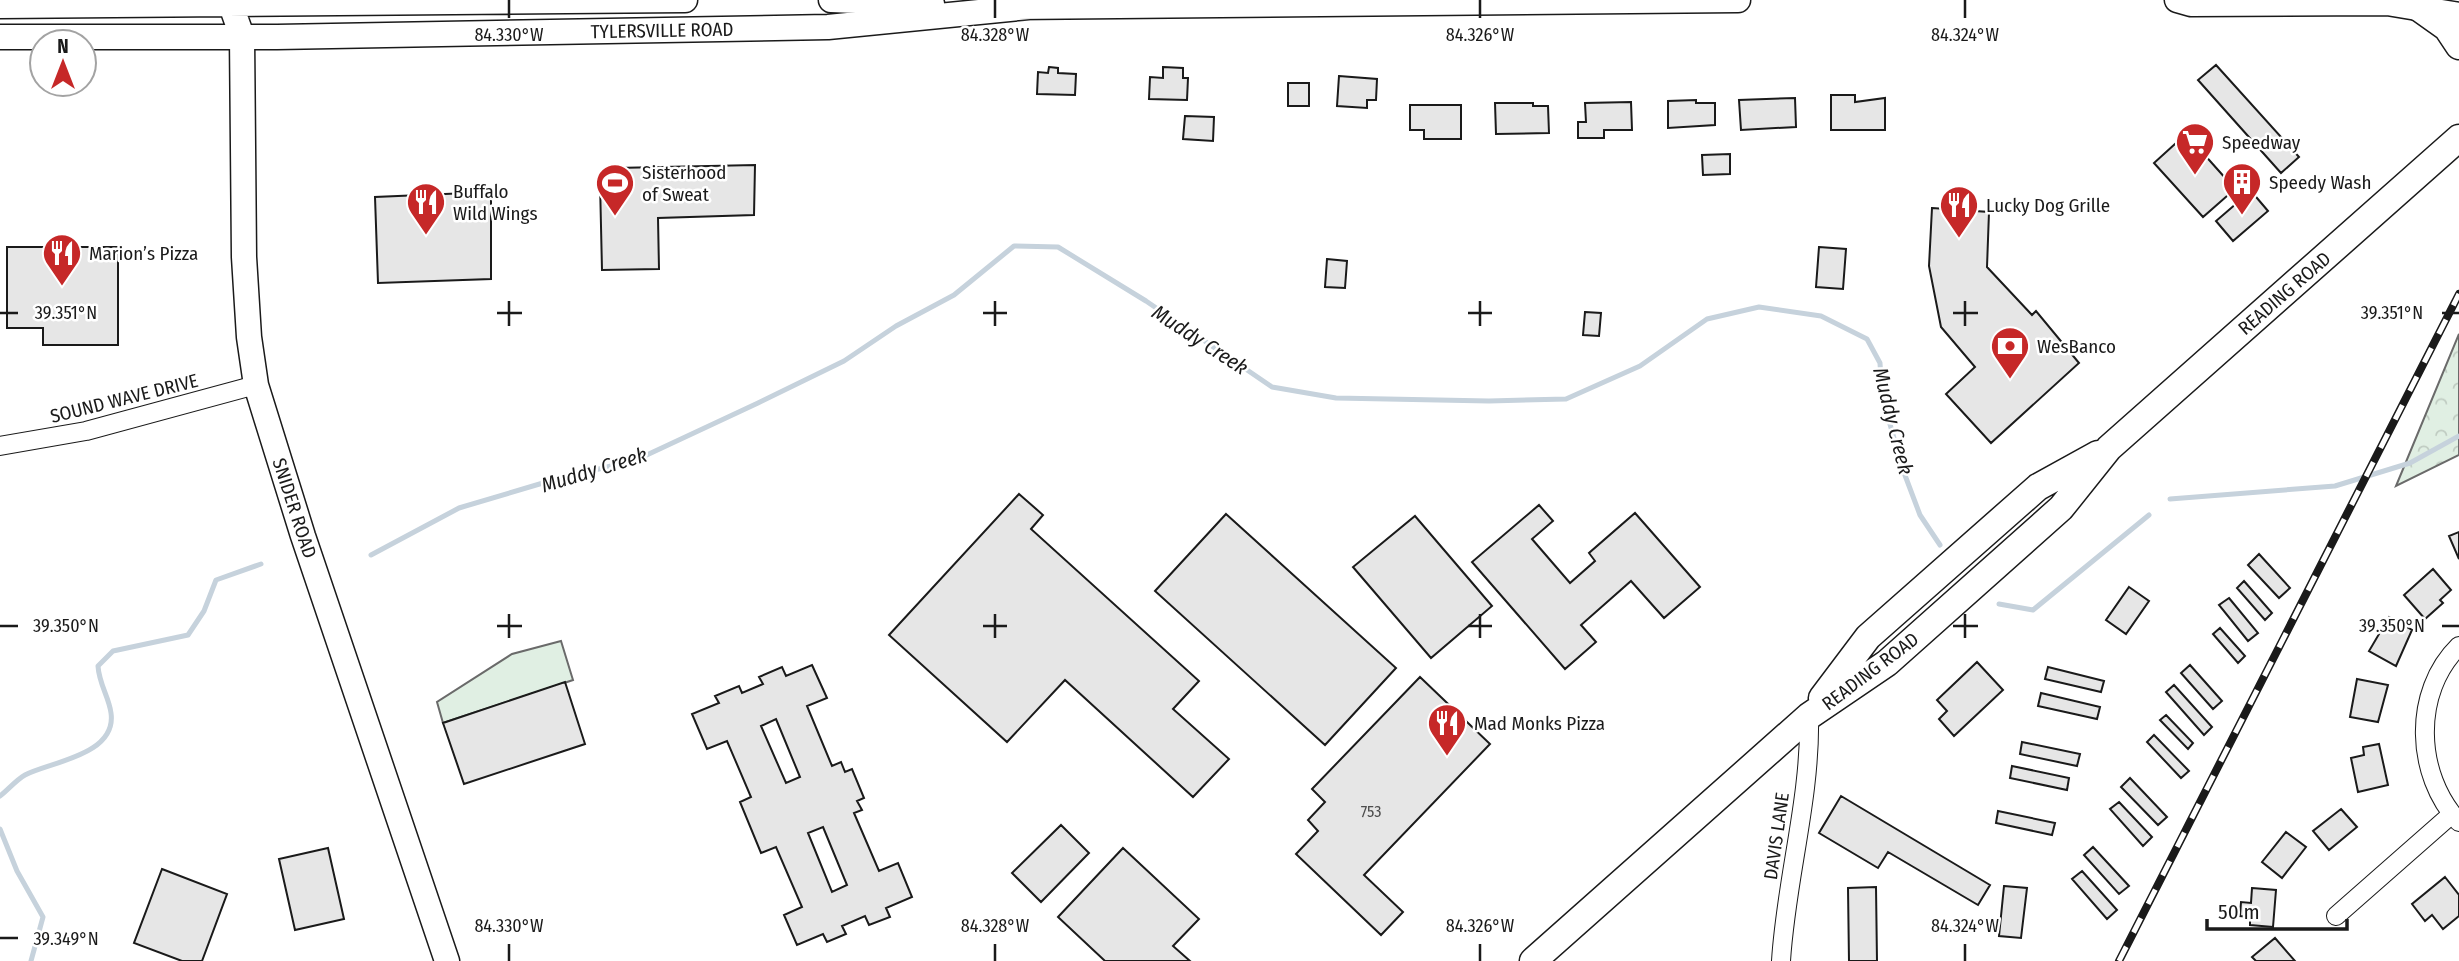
<svg xmlns="http://www.w3.org/2000/svg" width="2459" height="961" viewBox="0 0 2459 961" font-family="'Fira Sans Condensed',sans-serif">
  <style>
    .green { fill: #e0efe3; stroke: #6a6a6a; stroke-width: 2 }
    .forest { fill: url(#forest-crowns); stroke: #6a6a6a; stroke-width: 2 }
    .lines { fill: none; stroke-linecap: round; stroke-linejoin: round }
    .stream { stroke: #c6d2dc; stroke-width: 5 }
    .building { fill: #e6e6e6; stroke: #1a1a1a; stroke-width: 2; fill-rule: evenodd }
    .street-casing { stroke: #1a1a1a; stroke-width: 20 }
    .secondary-casing { stroke: #1a1a1a; stroke-width: 27 }
    .primary-casing { stroke: #1a1a1a; stroke-width: 29 }
    .street { stroke: #fff; stroke-width: 18 }
    .secondary { stroke: #fff; stroke-width: 24 }
    .primary { stroke: #fff; stroke-width: 26 }
    .rail-casing { stroke: #1a1a1a; stroke-width: 8 }
    .rail { stroke: #fff; stroke-width: 5; stroke-dasharray: 16; stroke-linecap: butt }
    .ticks { fill: none; stroke: #1a1a1a; stroke-width: 2.5 }
    .labels { text-anchor: middle; stroke-width: 5; stroke-linejoin: round; paint-order: stroke }
    .number-label { font-size: 16px; fill: #4d4d4d }
    .street-label { font-size: 19px; fill: #1a1a1a; stroke: #fff }
    .poi-label { font-size: 19px; fill: #1a1a1a; stroke: #fff; text-anchor: start }
    .water-label { font-size: 21px; font-style: italic; fill: #1a1a1a; stroke: #fff }
    .ticks-label { font-size: 18px; text-anchor: middle; fill: #1a1a1a; stroke: #fff; stroke-width: 5; stroke-linejoin: round; paint-order: stroke }
  </style>
  <defs>
    <pattern id="forest-crowns" width="20" height="18" patternUnits="userSpaceOnUse" patternTransform="scale(1.75)"><rect width="20" height="18" fill="#e0efe3"/><path d="M2 6a3 3 0 1 1 6 0M12 15a3 3 0 1 1 6 0" fill="none" stroke="#c0ccc2"/></pattern>
  </defs>
  <rect width="100%" height="100%" fill="#fff"/>
  <path class="green" d="M561,641L573,680L443,723L437,702L512,654Z"/>
  <path class="forest" d="M2459,334V455L2396,486Z"/>
  <g class="lines">
    <path class="stream" d="M2170,499L2335,486L2410,463L2459,436
      M371,555L459,508L553,480L636,460L758,403L844,361L896,326L954,295L1014,246L1058,247L1146,301L1272,387L1336,398L1489,401L1566,399L1640,366L1707,319L1759,307L1821,316L1867,339L1880,363L1882,396L1903,470L1920,515L1940,545
      M1999,604L2033,610L2149,515
      M0,796C8,790 16,780 25,775C50,762 117,755 111,713C109,697 99,684 98,666L113,651L188,635L204,611L216,580L261,564
      M0,829L17,871L43,917L31,961"/>
  </g>
  <path class="building" d="M2216,65L2299,157L2281,173L2198,80Z
    M1049,67L1058,68V73L1076,74L1075,95L1037,94L1038,72L1048,73Z
    M1163,67L1183,68V78H1188L1187,100L1149,99L1150,77L1163,78Z
    M1339,76L1377,79L1376,100H1367V108L1337,106Z
    M1288,83H1309V106H1288Z
    M1831,95H1855V102L1885,98V130H1831Z
    M1795,98L1796,127L1741,130L1739,100Z
    M1696,100V103H1715V125L1668,128V101Z
    M1631,102L1632,130H1604V138H1578V122H1586L1585,103Z
    M1495,103H1533V106H1548L1549,133L1496,134Z
    M1410,105H1461V139H1424V130H1410Z
    M1185,116L1214,117L1213,141L1183,139Z
    M2186,134L2235,189L2203,217L2154,163Z
    M1730,154V174L1703,175L1702,155Z
    M755,165L754,215L658,218L659,269L602,270L600,182L615,168Z
    M2251,191L2268,211L2233,241L2216,221Z
    M491,192V279L378,283L375,197Z
    M1932,208L1989,212L1987,267L2032,315L2036,311L2079,363L1991,443L1946,394L1975,367L1941,327L1929,266Z
    M7,247H118V345H43V328H7Z
    M1819,247L1846,249L1843,289L1816,287Z
    M1327,259L1347,261L1345,288L1325,287Z
    M1585,312L1601,313L1599,336L1583,335Z
    M1019,494L1043,515L1031,529L1199,681L1173,709L1229,759L1193,797L1065,680L1007,742L889,635Z
    M1539,505L1553,521L1532,539L1570,583L1595,561L1589,553L1635,513L1700,587L1664,618L1631,581L1581,625L1596,642L1565,669L1472,562Z
    M1226,514L1396,668L1325,745L1155,591Z
    M1415,516L1492,606L1431,658L1353,567Z
    M2459,532V559L2449,536Z
    M2259,554L2290,588L2279,598L2248,565Z
    M2433,569L2451,590L2440,600L2443,603L2425,619L2404,595Z
    M2244,581L2272,613L2265,620L2237,588Z
    M2129,587L2149,601L2126,634L2106,620Z
    M2229,598L2258,633L2248,641L2219,605Z
    M2389,617L2412,630L2396,666L2369,651Z
    M2220,628L2245,656L2238,663L2213,634Z
    M1977,662L2003,690L1954,736L1939,719L1947,711L1937,700Z
    M812,665L827,698L807,706L832,766L841,762L845,772L852,769L864,798L857,801L862,810L854,813L879,871L898,863L912,897L886,908L890,917L869,925L865,916L842,926L846,934L827,942L823,934L797,945L784,915L802,907L776,847L761,853L740,802L751,797L727,741L707,749L692,714L719,703L715,696L739,686L742,693L763,684L759,677L782,667L786,676ZM776,719L800,777L786,783L761,726ZM823,827L847,885L832,892L808,833Z
    M2190,665L2222,701L2213,709L2181,673Z
    M2048,667L2104,681L2101,692L2045,679Z
    M1420,677L1490,744L1364,875L1403,912L1381,935L1296,854L1318,831L1308,820L1325,802L1312,789Z
    M2357,679L2388,685L2378,722L2350,717Z
    M565,682L585,744L464,784L443,723Z
    M2174,685L2212,727L2204,735L2166,692Z
    M2041,693L2100,707L2097,719L2038,706Z
    M2166,715L2193,743L2188,749L2160,720Z
    M2154,735L2189,771L2181,778L2147,742Z
    M2022,742L2080,754L2077,766L2020,754Z
    M2379,744L2388,785L2358,792L2351,758L2364,755L2363,747Z
    M2012,766L2069,778L2067,790L2010,778Z
    M2130,778L2167,817L2158,825L2121,787Z
    M1841,796L1990,885L1978,905L1888,852L1878,868L1819,833Z
    M2119,802L2152,837L2143,846L2110,809Z
    M2341,809L2357,827L2329,850L2313,831Z
    M1998,811L2055,823L2052,835L1996,823Z
    M1061,825L1089,853L1041,902L1012,873Z
    M2286,832L2306,847L2282,878L2262,862Z
    M2093,847L2129,886L2119,894L2084,855Z
    M328,848L344,919L295,930L279,859Z
    M1123,848L1199,919L1173,946L1190,961H1105L1058,917Z
    M162,869L227,894L202,961H182L134,943Z
    M2082,871L2117,910L2107,919L2072,879Z
    M2445,877L2459,895V916L2443,929L2432,915L2425,921L2412,904Z
    M2004,886L2027,888L2021,938L1999,936Z
    M1876,887L1877,961H1849L1848,888Z
    M2252,888L2276,890L2273,927L2250,925V917L2240,916L2241,902L2251,903Z
    M2275,938L2295,961H2256L2252,957Z"/>
  <g class="lines">
    <g class="street-casing">
      <path id="street" d="M0,446L86,431L256,385
        M2459,646C2412,692 2415,775 2459,822
        M2336,916L2452,814
        M1781,961C1786,879 1811,798 1809,716"/>
    </g>
    <g class="secondary-casing">
      <path id="secondary" d="M229,0L242,36L244,257L249,337L256,385L303,536L447,961
        M831,0L932,4
        M2177,0L2191,4L2387,3L2459,15
        M0,6L685,0
        M1014,7L1738,0
        M0,37H277L828,27L1029,7"/>
    </g>
    <g class="primary-casing">
      <path id="primary" d="M2416,6L2447,28L2459,46
        M1822,698L1868,637L2038,487L2098,454
        M1533,961L1809,716L1887,663L2061,508L2109,448L2459,138"/>
    </g>
    <use href="#street" class="street"/>
    <use href="#secondary" class="secondary"/>
    <use href="#primary" class="primary"/>
    <g class="rail-casing">
      <path id="rail" d="M2119,961L2459,294"/>
    </g>
    <use href="#rail" class="rail"/>
  </g>
  <path class="ticks" d="M509,0V18M995,0V18M1480,0V18M1965,0V18M509,301V326M995,301V326M1480,301V326M1965,301V326M0,313H18M497,313H522M983,313H1007M1468,313H1492M1953,313H1978M2442,313H2459M509,614V638M995,614V638M1480,614V638M1965,614V638M0,626H18M497,626H522M983,626H1007M1468,626H1492M1953,626H1978M2442,626H2459M0,938H18M509,944V961M995,944V961M1480,944V961M1965,944V961"/>
  <defs>
    <g id="supermarket-pin" transform="scale(2.0125)"><path d="M0 17L-7.5 6A9.5 9.5 0 1 1 7.5 6Z" fill="#c62828" stroke="#fff"/><path d="M-6-5.5h2.5l.6 2H6L4.5 2H-2.5L-4.4-4H-6ZM-1.5 3.2a1.3 1.3 0 1 0 .1 0ZM3 3.2a1.3 1.3 0 1 0 .1 0Z" fill="#fff"/></g>
    <g id="building-pin" transform="scale(2.0125)"><path d="M0 17L-7.5 6A9.5 9.5 0 1 1 7.5 6Z" fill="#c62828" stroke="#fff"/><path d="M-4-6H4V6H1V3H-1V6H-4ZM-2.5-4.3h1.7v1.8h-1.7ZM.8-4.3h1.7v1.8H.8ZM-2.5-1h1.7V.8h-1.7ZM.8-1h1.7V.8H.8Z" fill="#fff"/></g>
    <g id="stadium-pin" transform="scale(2.0125)"><path d="M0 17L-7.5 6A9.5 9.5 0 1 1 7.5 6Z" fill="#c62828" stroke="#fff"/><path d="M0-5a6.5 5 0 1 0 0 10a6.5 5 0 1 0 0-10ZM-3.5-1.8h7v3.6h-7Z" fill="#fff"/></g>
    <g id="restaurant-pin" transform="scale(2.0125)"><path d="M0 17L-7.5 6A9.5 9.5 0 1 1 7.5 6Z" fill="#c62828" stroke="#fff"/><path d="M-5-6h1v4h1v-4h1v4h1v-4h1v5L-1.5 .5V6h-2V.5L-5-1ZM5-6V6H3V1.5H1.5Q1.5-4 5-6Z" fill="#fff"/></g>
    <g id="bank-pin" transform="scale(2.0125)"><path d="M0 17L-7.5 6A9.5 9.5 0 1 1 7.5 6Z" fill="#c62828" stroke="#fff"/><path d="M-6-4H6V4H-6ZM0-2.3a2.3 2.3 0 1 0 0 4.6a2.3 2.3 0 1 0 0-4.6Z" fill="#fff"/></g>
  </defs>
  <g fill-rule="evenodd">
    <use href="#supermarket-pin" x="2195" y="142"/>
    <use href="#building-pin" x="2242" y="182"/>
    <use href="#stadium-pin" x="615" y="183"/>
    <use href="#restaurant-pin" x="426" y="202"/>
    <use href="#restaurant-pin" x="1959" y="205"/>
    <use href="#restaurant-pin" x="62" y="253"/>
    <use href="#bank-pin" x="2010" y="346"/>
    <use href="#restaurant-pin" x="1447" y="723"/>
  </g>
  <g class="labels">
    <g class="number-label">
      <text x="1371" y="817">753</text>
    </g>
    <g class="street-label">
      <text transform="translate(662 30) rotate(-1)" y="7">TYLERSVILLE ROAD</text>
      <text transform="translate(2284 293) rotate(-41)" y="7">READING ROAD</text>
      <text transform="translate(124 398) rotate(-14)" y="7">SOUND WAVE DRIVE</text>
      <text transform="translate(295 508) rotate(72)" y="7">SNIDER ROAD</text>
      <text transform="translate(1870 671) rotate(-37)" y="7">READING ROAD</text>
      <text transform="translate(1776 836) rotate(-82)" y="7">DAVIS LANE</text>
    </g>
    <g class="poi-label">
      <text x="2222" y="149">Speedway</text>
      <text x="642" y="179">Sisterhood<tspan x="642" dy="22">of Sweat</tspan></text>
      <text x="2269" y="189">Speedy Wash</text>
      <text x="453" y="198">Buffalo<tspan x="453" dy="22">Wild Wings</tspan></text>
      <text x="1986" y="212">Lucky Dog Grille</text>
      <text x="89" y="260">Marion’s Pizza</text>
      <text x="2037" y="353">WesBanco</text>
      <text x="1474" y="730">Mad Monks Pizza</text>
    </g>
    <g class="water-label">
      <text transform="translate(1200 340) rotate(33)" y="7">Muddy Creek</text>
      <text transform="translate(1893 421) rotate(76)" y="7">Muddy Creek</text>
      <text transform="translate(594 470) rotate(-17)" y="7">Muddy Creek</text>
    </g>
  </g>
  <g class="ticks-label">
    <text x="509" y="41">84.330°W</text>
    <text x="995" y="41">84.328°W</text>
    <text x="1480" y="41">84.326°W</text>
    <text x="1965" y="41">84.324°W</text>
    <text x="66" y="319">39.351°N</text>
    <text x="2392" y="319">39.351°N</text>
    <text x="66" y="632">39.350°N</text>
    <text x="2392" y="632">39.350°N</text>
    <text x="509" y="932">84.330°W</text>
    <text x="995" y="932">84.328°W</text>
    <text x="1480" y="932">84.326°W</text>
    <text x="1965" y="932">84.324°W</text>
    <text x="66" y="945">39.349°N</text>
  </g>
  <g transform="translate(63 63)"><circle r="33" fill="#ffffff" stroke="#a3a3a3" stroke-width="2"/>
  <path d="M0-5L12 26L0 18L-12 26Z" fill="#c62828"/>
  <text y="-10" font-size="19" font-weight="bold" text-anchor="middle" fill="#1a1a1a">N</text>
  </g>
  <path d="M2207 919v10h140v-10" fill="none" stroke="#1a1a1a" stroke-width="3.5"/>
  <text x="2218" y="919" font-size="21" fill="#1a1a1a" stroke="#ffffff" stroke-width="5" paint-order="stroke">50 m</text>
</svg>
